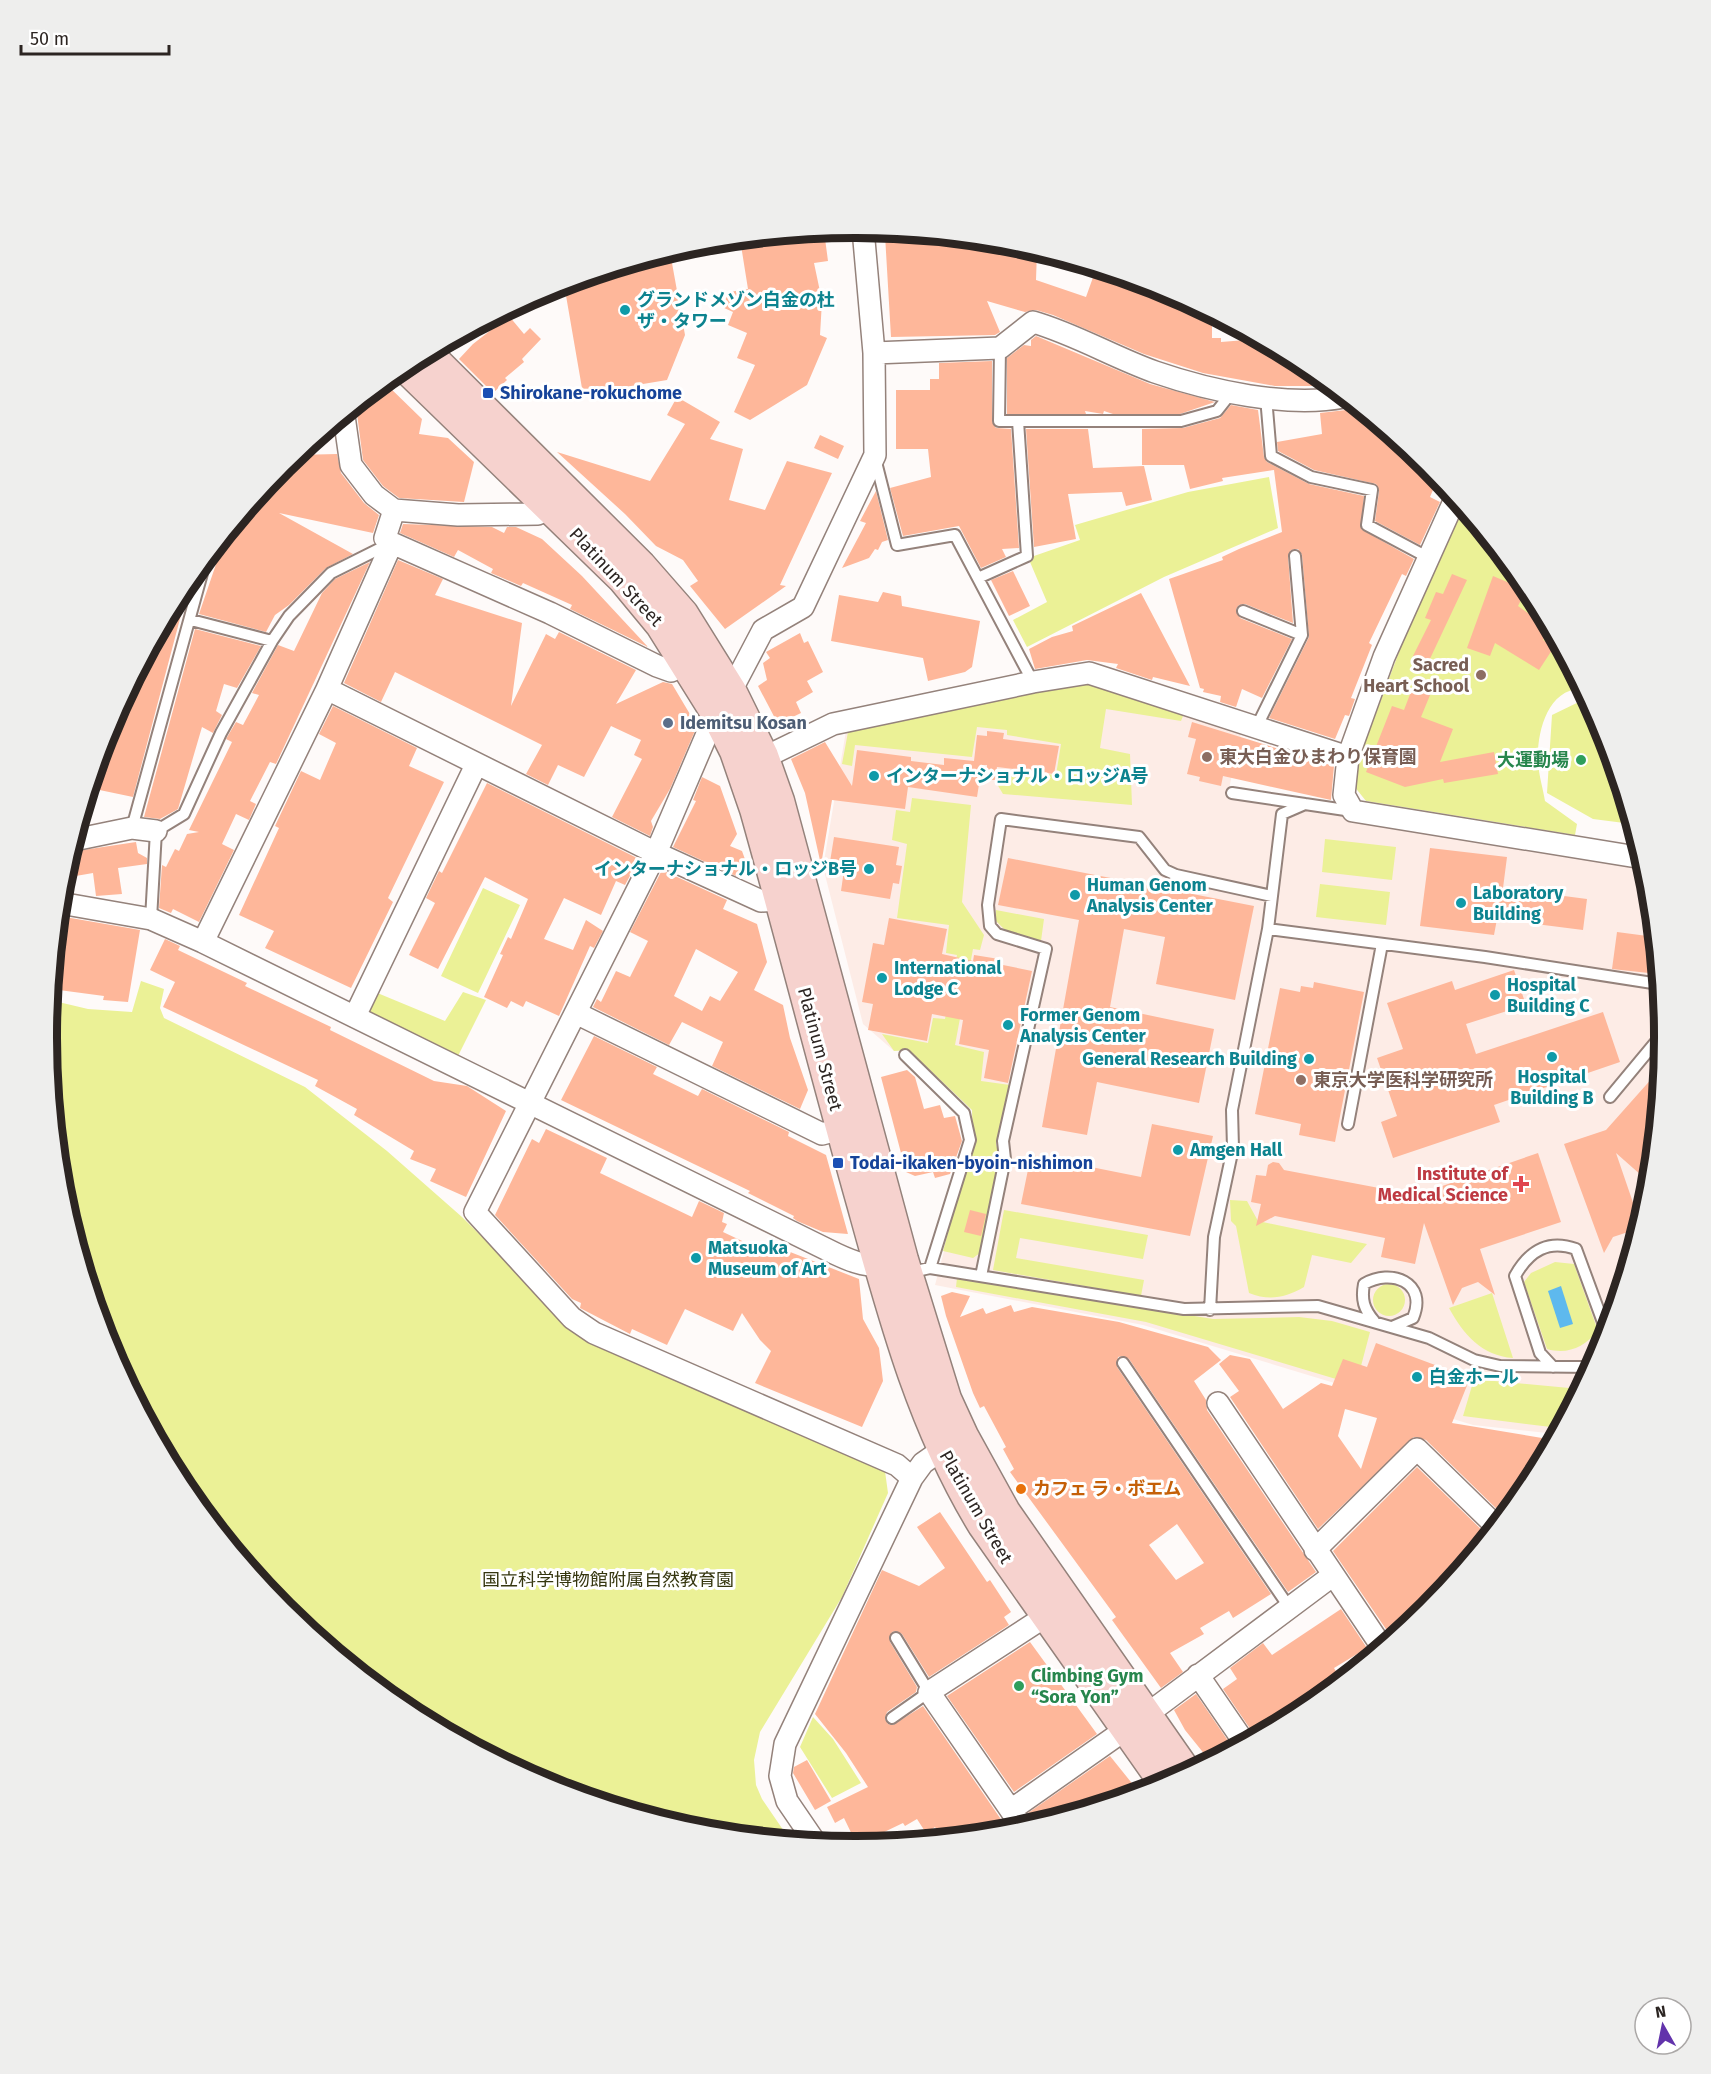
<svg xmlns="http://www.w3.org/2000/svg" width="1711" height="2074" viewBox="0 0 1711 2074" font-family="'Fira Sans','Noto Sans JP',sans-serif">
  <style>
    .built { fill: #fdece6 }
    .green { fill: #ebf196 }
    .water { fill: #5eb9ee }
    .building { fill: #feb79a; fill-rule: evenodd }
    .lines { fill: none; stroke-linecap: round; stroke-linejoin: round }
    .service-casing { stroke: #94827b; stroke-width: 14 }
    .minor-casing { stroke: #94827b; stroke-width: 24 }
    .secondary-casing { stroke: #94827b; stroke-width: 33 }
    .service { stroke: #fff; stroke-width: 10 }
    .minor { stroke: #fff; stroke-width: 21 }
    .secondary { stroke: #f6d2ce; stroke-width: 30 }
    .culture-dot { fill: #0f9aa8; stroke: #fff; stroke-width: 2 }
    .transit-dot { fill: #1a4fb4; stroke: #fff; stroke-width: 2 }
    .education-dot { fill: #8d6e63; stroke: #fff; stroke-width: 2 }
    .service-dot { fill: #5c6f8a; stroke: #fff; stroke-width: 2 }
    .leisure-dot { fill: #2e9e5b; stroke: #fff; stroke-width: 2 }
    .health-dot { fill: #e0444e; stroke: #fff; stroke-width: 2 }
    .food-dot { fill: #e8710a; stroke: #fff; stroke-width: 2 }
    .labels { text-anchor: middle; stroke-width: 6; stroke-linejoin: round; paint-order: stroke }
    .culture-label { font-size: 18px; font-weight: bold; fill: #0d838f; stroke: #fff; text-anchor: start }
    .transit-label { font-size: 18px; font-weight: bold; fill: #164399; stroke: #fff; text-anchor: start }
    .street-label { font-size: 18px; fill: #2c2522; stroke: #fff }
    .education-label { font-size: 18px; font-weight: bold; fill: #785e54; stroke: #fff; text-anchor: start }
    .service-label { font-size: 18px; font-weight: bold; fill: #4e5e75; stroke: #fff; text-anchor: start }
    .leisure-label { font-size: 18px; font-weight: bold; fill: #27864d; stroke: #fff; text-anchor: end }
    .health-label { font-size: 18px; font-weight: bold; fill: #be3a42; stroke: #fff; text-anchor: end }
    .food-label { font-size: 18px; font-weight: bold; fill: #c56008; stroke: #fff; text-anchor: start }
    .park-label { font-size: 18px; fill: #35360f; stroke: #fff }
    .rim { fill: none; stroke: #2c2522; stroke-width: 8 }
  </style>
  <rect width="100%" height="100%" fill="#fefaf9"/>
  <path class="built" d="M1069,680L1242,729L1227,798L1348,816L1645,868L1649,880L1664,1037L1649,1195L1603,1347L1556,1434L1473,1425L1143,1325L935,1285L973,1142L972,1110L909,1050L894,1051L863,1024L823,867L846,731Z"/>
  <path class="green" d="M1269,477L1278,528L1164,577L1027,647L1013,620L1047,602L1030,562L1034,556L1080,540L1075,525L1188,492Z
    M1461,506L1528,588L1582,689C1548,688 1537,732 1538,759C1538,773 1543,788 1545,801L1577,824L1575,835L1366,801L1354,786L1359,758L1410,623Z
    M1095,680L1185,711L1181,721L1106,709L1100,748L1130,754L1132,805L1003,794L997,784L999,769L1056,775L1061,744L1007,735V730L977,727L972,757L855,745L852,766L842,764L848,732L1070,682Z
    M1587,698L1603,728L1632,824L1593,819L1547,793L1552,715Z
    M912,798L971,805L962,902L984,935L980,950L973,949L955,1045L984,1052L981,1081L1010,1085L996,1144L1000,1158L980,1253L973,1258L943,1251L973,1142L972,1110L909,1050L894,1051L882,1034L928,1043L933,1018L945,1019L957,955L946,953L949,925L897,918L907,844L892,840L896,810L910,812Z
    M1325,839L1396,847L1392,880L1322,872Z
    M1320,884L1390,892L1386,925L1316,917Z
    M483,888L520,905L478,993L441,976Z
    M996,910L1044,919L1041,941L1006,931L996,921Z
    M141,981L164,989L160,1008L164,1018L305,1087L387,1151L462,1217L582,1336L884,1464L888,1493L842,1597L760,1732L754,1760L756,1785L762,1799L790,1840L697,1830L546,1784L406,1709L283,1609L183,1486L108,1346L62,1194L47,1037L50,1000L88,1009L132,1012Z
    M375,992L445,1021L463,992L486,1000L458,1056L366,1012Z
    M1230,1200L1247,1201L1258,1221L1367,1244L1351,1263L1312,1255L1304,1287C1285,1298 1269,1301 1249,1293L1236,1226L1231,1221Z
    M1004,1210L1148,1235L1143,1259L1020,1238L1016,1258L1144,1280L1141,1296L993,1270Z
    M1555,1262L1574,1264L1598,1331C1584,1347 1568,1355 1547,1349L1524,1282L1531,1273Z
    M957,1278L1213,1319L1299,1317L1332,1321L1370,1332L1356,1385L1146,1322L956,1287Z
    M1373 1300a16 16 0 1 1 32 0a16 16 0 1 1-32 0Z
    M1492,1293L1513,1358C1482,1356 1463,1334 1449,1308Z
    M1474,1379L1580,1389L1559,1428L1463,1416Z
    M813,1717L833,1739L861,1783L832,1798L800,1747Z"/>
  <path class="water" d="M1561,1286L1573,1324L1560,1328L1548,1291Z"/>
  <path class="building" d="M824,231L828,261L814,263L822,301L820,335L827,338L807,385L750,420L734,412L755,365L737,358L747,333L728,325L733,312L722,307L729,292L748,289L740,239Z
    M914,234L1014,244L1037,251L1036,280L1086,297L1096,269L1165,290L1212,315V338H1221V342L1258,339L1305,365L1331,386H1275L1203,373L1144,354L1053,315L1036,310L1025,312L987,301L1000,332L995,335L891,337L885,235Z
    M670,252L685,335L667,380L583,394L564,284Z
    M509,316L524,334L530,328L541,339L522,359L524,362L505,378L507,380L493,393L459,359L473,344Z
    M1036,336L1150,384L1215,402L1180,414H1113L1104,411L1103,414L1085,411L1086,414H1007V358L1024,345L1031,346V340Z
    M992,361V421L996,428L1011,429L1019,548L1002,549L1006,557L981,568L959,526L903,536L890,488L931,477L928,449H896V390H930V379H939V363Z
    M384,382L422,419L419,434L448,438L474,462L464,502L399,498L383,486L363,460L356,406Z
    M677,397L720,422L710,439L743,449L729,500L765,510L787,461L832,473L780,585L786,586L725,629L690,586L698,581L683,560L656,546L625,514L557,452L650,481L685,424L667,415Z
    M1354,404L1428,465L1438,478L1430,497L1440,502L1420,545L1375,521L1379,491L1376,484L1314,470L1278,451L1277,442L1322,434L1320,413L1346,410Z
    M1231,405L1258,410L1264,457L1267,462L1309,484L1364,496L1361,529L1414,559L1406,576L1402,574L1369,643L1372,645L1351,698L1355,699L1349,716L1345,715L1335,739L1269,718L1309,637L1302,555L1298,549L1291,550L1288,556L1293,623L1245,604L1239,605L1236,609L1240,618L1292,639L1262,698L1242,689L1236,707L1220,702L1221,696L1203,692L1204,689L1200,688L1169,579L1223,560L1222,557L1239,549L1282,532L1274,470L1222,478L1223,481L1190,489L1184,465H1142V429L1183,428L1220,418Z
    M1026,429H1088L1093,468L1144,466L1152,500L1126,506L1122,492L1068,494L1076,539L1034,547Z
    M820,435L844,446L838,459L814,448Z
    M337,454L341,473L364,503L379,515L373,533L279,513L353,554L326,568L289,605L275,615L266,632L199,614L226,535L284,465L296,455Z
    M876,491L888,540L882,542L878,550L875,549L869,558L842,568L866,523L860,521Z
    M403,524L492,527L504,533L507,527H516L542,539L582,576L648,647L570,609L572,605L523,583L521,586L491,573L493,569L458,550L454,557L400,533Z
    M398,560L443,579L435,595L522,623L511,706L546,634L555,639L559,632L636,670L616,704L663,682L672,684L697,726L670,789L651,821L653,827L650,836L612,817L642,759L634,755L641,740L611,726L584,777L558,765L548,785L526,774L542,745L395,672L381,702L344,683Z
    M370,562L276,764L270,762L250,801L256,804L249,820L236,814L222,844L234,850L199,922L173,909L171,913L159,908L162,865L166,867L175,849L179,851L187,834L199,832L189,830L232,742L226,739L236,722L243,725L259,695L252,693L278,645L294,651L322,593L335,579Z
    M1013,571L1030,606L1009,616L991,580Z
    M1452,574L1467,580L1428,663L1413,656L1431,620L1425,618L1436,592L1443,594Z
    M1493,576L1519,587L1516,595L1522,598L1518,606L1550,629L1543,640L1554,647L1539,670L1495,643L1490,656L1467,648Z
    M191,577L133,797L90,788L109,727L178,597Z
    M883,592L901,596L902,606L980,621L972,667L965,672L928,681L923,658L831,641L839,595L878,602Z
    M1141,593L1190,686L1153,677L1152,680L1116,668L1118,664L1087,660L1035,669L1029,649L1052,637L1073,631L1072,626Z
    M195,629L261,646L237,688L224,684L216,711L222,715L213,733L202,727L178,809L160,819L144,817Z
    M800,633L804,643L808,641L823,672L807,681L813,692L796,702L801,713L778,724L758,686L767,680L763,663L770,658L766,652Z
    M1417,676L1435,683L1421,717L1453,729L1440,762L1494,752L1498,774L1444,783L1443,779L1405,787L1366,772L1392,706L1404,710Z
    M333,706L417,748L409,766L444,782L388,898L393,902L351,988L265,948L274,931L239,915L279,828L275,826L301,771L320,780L336,743L319,734Z
    M1192,722L1334,766L1331,800L1223,776L1221,786L1199,781L1200,777L1187,774L1196,739L1188,737Z
    M987,731L1004,733L1003,739L1059,746L1054,774L997,767L995,780H987V765H982L977,797L908,787L905,809L832,800L821,865L805,793L791,759L825,742L852,786L857,750L911,757V761L944,765V758L974,761L977,735L987,736Z
    M702,777L720,786L737,834L730,846L742,851L746,862L738,877L673,847L696,801L693,800Z
    M487,783L639,859L625,885L616,881L601,915L564,898L544,939L573,950L586,920L603,931L594,948L590,946L559,1016L526,1001L523,1007L511,1001L507,1008L484,997L503,955L500,954L508,937L511,939L528,899L485,877L438,969L409,955L435,903L426,898L439,871L442,873Z
    M834,837L899,847L896,865L902,866L899,884L893,883L890,899L841,891L844,870L829,868Z
    M136,842L138,853L147,858V864L118,868L122,894L96,896L93,873L70,877L68,861L70,852Z
    M1430,848L1507,857L1503,888L1587,899L1583,930L1497,919L1494,935L1420,926Z
    M1008,858L1254,906L1235,1000L1156,984L1165,937L1124,929L1110,1007L1214,1029L1199,1103L1097,1082L1087,1135L1042,1127L1079,920L998,905Z
    M662,870L727,900L723,909L757,924L767,962L754,990L783,1005L790,1038L808,1090L800,1109L712,1066L723,1042L682,1022L669,1045L593,1007L597,999L601,1002L616,971L630,977L648,941L630,932ZM696,949L738,972L720,1001L710,996L702,1011L674,996Z
    M65,917L140,930L128,1002L103,1000L104,996L59,990L61,964H58L59,946Z
    M889,918L947,929L942,954L973,961L974,955L999,959L998,964L1032,971L1008,1083L984,1078L989,1050L959,1044L963,1020L932,1014L927,1041L868,1030L873,1004L862,1002L873,943L884,945Z
    M1617,932L1655,937L1658,974L1612,969Z
    M165,939L180,946L178,950L247,983L245,986L331,1027L330,1030L434,1081L467,1086L506,1111L466,1197L430,1181L436,1169L410,1159L414,1151L354,1115L357,1109L315,1086L318,1080L163,1007L175,982L150,970Z
    M1514,970L1526,1005L1466,1024L1476,1054L1603,1012L1620,1062L1494,1105L1500,1122L1393,1158L1381,1122L1397,1116L1377,1058L1403,1049L1387,1003L1452,981L1455,990Z
    M1314,982L1364,992L1335,1142L1299,1135L1301,1124L1255,1114L1280,988L1300,992L1301,986L1313,988Z
    M594,1036L657,1067L653,1074L698,1096L702,1089L789,1132L788,1136L826,1155L848,1234L823,1232L797,1221L793,1218L794,1216L748,1193L750,1191L561,1100Z
    M1662,1067L1650,1183L1616,1153L1640,1223L1637,1236L1628,1232L1613,1237L1604,1253L1564,1144L1606,1130Z
    M907,1070L915,1077L924,1109L940,1105L944,1118L955,1116L962,1141L950,1174L935,1178L933,1172L915,1176L906,1172L881,1077Z
    M1152,1124L1213,1136L1190,1236L1021,1204L1031,1155L1141,1177Z
    M546,1129L607,1158L600,1173L692,1217L699,1201L724,1213L722,1222L727,1224L723,1232L776,1257L780,1248L859,1279L863,1319L879,1348L883,1381L862,1427L755,1383L771,1351L760,1340L742,1313L733,1331L685,1309L667,1345L632,1329L630,1334L580,1308L581,1303L572,1299L495,1215L532,1139L539,1143Z
    M1538,1153L1561,1222L1480,1249L1495,1295L1478,1282L1462,1288L1453,1305L1424,1223L1415,1264L1381,1257L1385,1238L1275,1216L1256,1226L1261,1204L1251,1202L1256,1175L1266,1176L1268,1165L1273,1162L1279,1163L1284,1170L1416,1195Z
    M970,1210L986,1214L981,1236L964,1232Z
    M952,1292L970,1296L960,1317L983,1308L986,1314L1011,1305L1014,1312L1032,1307L1119,1322L1208,1347L1221,1360L1194,1381L1206,1400L1207,1410L1316,1572L1288,1592L1129,1359L1123,1356L1118,1357L1117,1367L1271,1594L1233,1618L1229,1611L1200,1628L1204,1634L1170,1653L1183,1672L1161,1688L1112,1620L1116,1617L1010,1472L1014,1469L1003,1449L1006,1447L984,1406L980,1408L973,1393L946,1316L941,1296ZM1177,1524L1204,1563L1176,1580L1149,1545Z
    M1376,1343L1470,1378L1452,1423L1548,1439L1546,1453L1528,1487L1504,1516L1426,1440L1414,1437L1318,1529L1230,1397L1239,1391L1219,1364L1230,1355L1250,1359L1283,1409L1321,1383L1332,1386L1343,1359L1367,1367ZM1345,1409L1377,1418L1361,1469L1338,1436Z
    M1417,1467L1488,1536L1477,1548L1442,1577L1448,1585L1427,1609L1392,1638L1333,1551Z
    M940,1512L987,1582L990,1580L1011,1612L1004,1617L1009,1625L929,1677L902,1634L896,1631L892,1632L890,1642L917,1687L916,1692L887,1712L885,1719L888,1724L893,1725L923,1706L1009,1831L942,1838L935,1827L926,1833L917,1819L905,1826L903,1823L857,1845L844,1818L835,1823L827,1807L868,1787L846,1753L815,1714L882,1570L919,1586L945,1568L917,1527Z
    M1341,1609L1367,1648L1334,1668L1341,1680L1328,1690L1326,1686L1291,1710L1294,1715L1255,1736L1223,1689L1237,1679L1230,1668L1263,1643L1272,1655Z
    M1030,1642L1097,1734L1014,1792L947,1696Z
    M1196,1694L1233,1748L1210,1761L1185,1730L1174,1710Z
    M1110,1756L1139,1792L1035,1824L1028,1813Z
    M807,1760L831,1801L815,1810L793,1773L794,1767Z"/>
  <g class="lines">
    <g class="service-casing">
      <path id="service" d="M1000,348L999,421H1181L1217,411L1232,392
        M1266,397L1271,456L1311,477L1372,490L1367,525L1429,558
        M875,458L897,545L955,535L1033,682
        M978,578L1027,556L1018,421
        M1243,611L1302,635
        M191,620L272,641
        M1256,728L1302,635L1295,556
        M1232,793L1305,804
        M132,828L206,559
        M151,919L156,831L184,814L221,733L272,641L289,616L331,573L389,544
        M1268,929L1485,957L1659,984
        M905,1055L964,1113L970,1140L930,1268
        M1610,1097L1664,1032
        M1348,1124L1382,944
        M907,1273L930,1268L1184,1309L1318,1306L1429,1338L1474,1360L1500,1366L1592,1367
        M981,1276L1005,1159L1003,1141L1046,949L997,934L990,926L988,905L1001,819L1139,837L1165,870L1176,875L1272,896
        M1210,1310L1214,1237L1233,1148L1232,1110L1268,929L1282,814L1305,804L1352,811
        M1374,1321C1364,1309 1361,1300 1364,1284C1391,1268 1428,1282 1413,1318L1392,1327
        M1123,1363L1289,1607
        M1553,1367L1540,1353L1515,1276C1529,1251 1548,1239 1576,1249L1607,1333
        M892,1718L929,1692L896,1638"/>
    </g>
    <g class="minor-casing">
      <path id="minor" d="M863,229L874,353L875,455L803,607L763,630L731,691L716,713L656,853L475,1212L572,1318L594,1333L897,1465L912,1478
        M874,353L1000,348L1033,322C1075,334 1113,357 1155,372C1210,391 1288,408 1344,397
        M344,416L351,465L374,495L394,510L458,515L538,514L550,507
        M394,510L385,538L392,543L550,613L657,666L671,671L687,663
        M392,543L327,689L656,853L761,901L781,900
        M1348,757L1384,657L1455,499
        M753,763L833,724L1033,682L1089,673L1348,757L1344,795L1353,811L1643,858
        M74,840L132,828L156,831
        M60,903L151,919L203,942L836,1254C853,1262 871,1269 890,1264
        M203,942L327,689
        M576,1013L822,1134L841,1129
        M355,1016L476,765
        M1218,1403L1382,1647
        M1315,1550L1417,1449L1496,1526
        M1198,1675L1244,1742
        M1011,1810L1146,1715L1332,1576
        M1023,1828L929,1692L1046,1616
        M815,1842L787,1801L780,1776L785,1744L912,1478L923,1463L953,1442"/>
    </g>
    <g class="secondary-casing">
      <path id="secondary" d="M427,353L641,566L683,614L731,691L763,756L779,801L903,1260L946,1399L963,1436L1005,1512L1187,1773
        M404,366L623,579L661,625L716,713L735,751L755,809C792,940 825,1072 862,1203C893,1315 922,1425 983,1525L1165,1784"/>
    </g>
    <use href="#service" class="service"/>
    <use href="#minor" class="minor"/>
    <use href="#secondary" class="secondary"/>
  </g>
  <g class="culture-dot">
    <circle cx="625" cy="310" r="6"/>
    <circle cx="874" cy="776" r="6"/>
    <circle cx="869" cy="869" r="6"/>
    <circle cx="1075" cy="895" r="6"/>
    <circle cx="1461" cy="903" r="6"/>
    <circle cx="882" cy="978" r="6"/>
    <circle cx="1495" cy="995" r="6"/>
    <circle cx="1008" cy="1025" r="6"/>
    <circle cx="1552" cy="1057" r="6"/>
    <circle cx="1309" cy="1059" r="6"/>
    <circle cx="1178" cy="1150" r="6"/>
    <circle cx="696" cy="1258" r="6"/>
    <circle cx="1417" cy="1377" r="6"/>
  </g>
  <g class="transit-dot">
    <rect x="482" y="387" width="12" height="12" rx="3"/>
    <rect x="832" y="1157" width="12" height="12" rx="3"/>
  </g>
  <g class="education-dot">
    <circle cx="1481" cy="675" r="6"/>
    <circle cx="1207" cy="757" r="6"/>
    <circle cx="1301" cy="1080" r="6"/>
  </g>
  <circle class="service-dot" cx="668" cy="723" r="6"/>
  <g class="leisure-dot">
    <circle cx="1581" cy="760" r="6"/>
    <circle cx="1019" cy="1686" r="6"/>
  </g>
  <path class="health-dot" d="M1518 1175h6v6h6v6h-6v6h-6v-6h-6v-6h6z"/>
  <circle class="food-dot" cx="1021" cy="1489" r="6"/>
  <g class="labels">
    <g class="culture-label">
      <text x="637" y="306">グランドメゾン白金の杜<tspan x="637" dy="21">ザ・タワー</tspan></text>
      <text x="886" y="782">インターナショナル・ロッジA号</text>
      <text x="857" y="875" text-anchor="end">インターナショナル・ロッジB号</text>
      <text x="1087" y="891">Human Genom<tspan x="1087" dy="21">Analysis Center</tspan></text>
      <text x="1473" y="899">Laboratory<tspan x="1473" dy="21">Building</tspan></text>
      <text x="894" y="974">International<tspan x="894" dy="21">Lodge C</tspan></text>
      <text x="1507" y="991">Hospital<tspan x="1507" dy="21">Building C</tspan></text>
      <text x="1020" y="1021">Former Genom<tspan x="1020" dy="21">Analysis Center</tspan></text>
      <text x="1297" y="1065" text-anchor="end">General Research Building</text>
      <text x="1552" y="1083" text-anchor="middle">Hospital<tspan x="1552" dy="21">Building B</tspan></text>
      <text x="1190" y="1156">Amgen Hall</text>
      <text x="708" y="1254">Matsuoka<tspan x="708" dy="21">Museum of Art</tspan></text>
      <text x="1429" y="1383">白金ホール</text>
    </g>
    <g class="transit-label">
      <text x="500" y="399">Shirokane-rokuchome</text>
      <text x="850" y="1169">Todai-ikaken-byoin-nishimon</text>
    </g>
    <g class="street-label">
      <text transform="translate(616 577) rotate(47)" y="6">Platinum Street</text>
      <text transform="translate(820 1049) rotate(75)" y="6">Platinum Street</text>
      <text transform="translate(976 1507) rotate(60)" y="6">Platinum Street</text>
    </g>
    <g class="education-label">
      <text x="1469" y="671" text-anchor="end">Sacred<tspan x="1469" dy="21">Heart School</tspan></text>
      <text x="1219" y="763">東大白金ひまわり保育園</text>
      <text x="1313" y="1086">東京大学医科学研究所</text>
    </g>
    <g class="service-label">
      <text x="680" y="729">Idemitsu Kosan</text>
    </g>
    <g class="leisure-label">
      <text x="1569" y="766">大運動場</text>
      <text x="1031" y="1682" text-anchor="start">Climbing Gym<tspan x="1031" dy="21">“Sora Yon”</tspan></text>
    </g>
    <g class="health-label">
      <text x="1508" y="1180">Institute of<tspan x="1508" dy="21">Medical Science</tspan></text>
    </g>
    <g class="food-label">
      <text x="1033" y="1495">カフェ ラ・ボエム</text>
    </g>
    <g class="park-label">
      <text x="608" y="1586">国立科学博物館附属自然教育園</text>
    </g>
  </g>
  <path d="M0 0H1711V2074H0ZM855 238H856A798 798 0 0 1 1654 1036V1038A798 798 0 0 1 856 1836H855A798 798 0 0 1 57 1038V1036A798 798 0 0 1 855 238Z" fill="#eeeeed" fill-rule="evenodd"/>
  <path class="rim" d="M855 238H856A798 798 0 0 1 1654 1036V1038A798 798 0 0 1 856 1836H855A798 798 0 0 1 57 1038V1036A798 798 0 0 1 855 238Z"/>
  <g transform="translate(1663 2026) rotate(351)"><circle r="28" fill="#ffffff" stroke="#aba8a7" stroke-width="1.5"/>
  <path d="M0-4.5L10 22L0 15L-10 22Z" fill="#6233ab"/>
  <text y="-9" font-size="16" font-weight="bold" text-anchor="middle" fill="#2c2522">N</text>
  </g>
  <path d="M21 45v9h148v-9" fill="none" stroke="#2c2522" stroke-width="3"/>
  <text x="30" y="45" font-size="18" fill="#2c2522" stroke="#ffffff" stroke-width="4.5" paint-order="stroke">50 m</text>
</svg>
